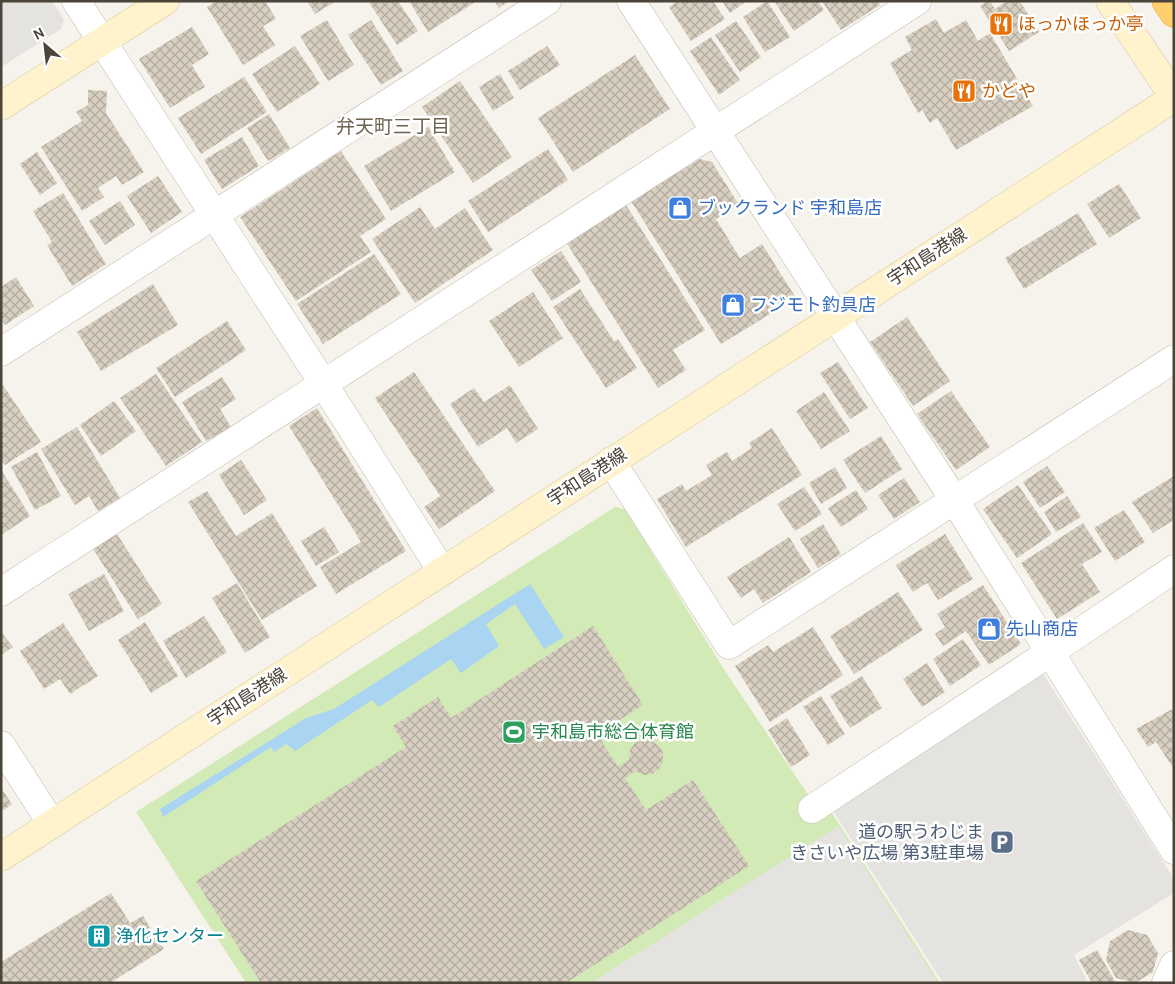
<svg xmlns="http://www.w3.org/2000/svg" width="1175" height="984" viewBox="0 0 1175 984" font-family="Cabin,'Noto Sans JP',sans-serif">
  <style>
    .green { fill: #d2eab5 }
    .parking { fill: #e5e3e0 }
    .water { fill: #a9d4f2 }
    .building { fill: url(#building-cross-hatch) }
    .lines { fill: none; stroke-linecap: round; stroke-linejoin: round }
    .street-casing { stroke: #c2bbae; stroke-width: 29 }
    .secondary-casing { stroke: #d6c79b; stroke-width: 29 }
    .highway-casing { stroke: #e0a43c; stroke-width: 29 }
    .street { stroke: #fff; stroke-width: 28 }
    .secondary { stroke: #fff3cd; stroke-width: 28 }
    .highway { stroke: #ffcf6e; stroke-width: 28 }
    .labels { text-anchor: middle; stroke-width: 5; stroke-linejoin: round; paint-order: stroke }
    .food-label { font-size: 18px; fill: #c56008; stroke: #fff; text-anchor: start }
    .shop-label { font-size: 18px; fill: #366cbe; stroke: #fff; text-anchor: start }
    .street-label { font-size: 18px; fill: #4b4439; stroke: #fff }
    .leisure-label { font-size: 18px; fill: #27864d; stroke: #fff; text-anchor: start }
    .service-label { font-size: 18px; fill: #4e5e75; stroke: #fff; text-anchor: end }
    .culture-label { font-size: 18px; fill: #0d838f; stroke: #fff; text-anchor: start }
    .neighbourhood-label { font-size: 19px; fill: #6e6250; stroke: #fff }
  </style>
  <defs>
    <pattern id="building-cross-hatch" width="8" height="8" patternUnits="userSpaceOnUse" patternTransform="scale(1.25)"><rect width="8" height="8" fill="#d8cfc1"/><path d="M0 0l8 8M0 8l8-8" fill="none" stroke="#b1aa9e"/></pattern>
  </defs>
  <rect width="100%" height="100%" fill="#f6f3ec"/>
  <path class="green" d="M615,507L625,509L725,671L807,793L832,813L940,983H246L136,812Z"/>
  <path class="parking" d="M1,1H52L64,20L61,29L1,67Z
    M1040,669L1174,879V893L1074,955L1088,983H943L830,806Z
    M838,826L938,983H591Z"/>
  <path class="water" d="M530,584L564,637L544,649L515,604L486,624L499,646L461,673L451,659L379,707L372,700L295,751L286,744L274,752L271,747L163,817L160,809L306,718L334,709Z"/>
  <path class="building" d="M217,1H265L276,19L263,26L275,45L243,65L207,7Z
    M307,1H336L315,14Z
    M368,1H398L418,31L397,45Z
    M409,1H477L428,32Z
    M494,1H509L499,8Z
    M678,1H713L725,19L691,41L669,7Z
    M722,1H747L730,13Z
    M767,1L790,37L765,52L743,17Z
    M774,1H818L824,10L794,31Z
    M822,1H878L880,5L841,30Z
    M988,1H990L995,9L1007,1H1020L1039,32L1009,51L980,6Z
    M936,19L944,33L966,20L978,41L990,33L1033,106L956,150L937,118L930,123L922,110L918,113L890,63L912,50L905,37Z
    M327,20L354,65L328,81L300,36Z
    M371,20L403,71L381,85L348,35Z
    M736,21L761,57L740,72L715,35Z
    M192,27L209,54L192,65L205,87L170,108L139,59Z
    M711,37L740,80L719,95L690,51Z
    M295,46L320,84L277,112L252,74Z
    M547,46L560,65L520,90L508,71Z
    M635,55L670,109L573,172L538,118Z
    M500,74L514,98L493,111L479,87Z
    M244,77L267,112L201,154L178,118Z
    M460,81L512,157L473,183L422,107Z
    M88,90L107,91L106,113L144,172L122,185L116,176L98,188L104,197L82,211L41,147L82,121L76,112L88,105Z
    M269,114L290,148L268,161L247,128Z
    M428,127L455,172L391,211L364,166Z
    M242,137L259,166L222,189L204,160Z
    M548,149L568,180L488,232L468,201Z
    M341,151L386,219L360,236L371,252L296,301L240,217Z
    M37,152L57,183L40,195L20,164Z
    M700,159L712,162L739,205L716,219L740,258L762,244L796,298L721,344L631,201Z
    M158,176L182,212L151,233L127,196Z
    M1119,184L1141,218L1109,238L1087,204Z
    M63,193L106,264L72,286L47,245L52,242L33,211Z
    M120,201L135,225L105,245L89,221Z
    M626,205L705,330L673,350L686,370L658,388L566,242Z
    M420,207L435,229L465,208L493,250L415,303L372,239Z
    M1078,213L1097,244L1024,289L1005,258Z
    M561,251L581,282L552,301L531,270Z
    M374,254L401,294L323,344L297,304Z
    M16,277L34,306L5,325L1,320V287Z
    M153,284L178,325L101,371L77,332Z
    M580,289L614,341L618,339L637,368L606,388L553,307Z
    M533,292L563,338L519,367L489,321Z
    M907,317L950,381L913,406L870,342Z
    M227,321L246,350L175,397L156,368Z
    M838,362L868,408L850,419L820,373Z
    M414,372L495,491L439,529L424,507L440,496L375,398Z
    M156,374L202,442L166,466L120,398Z
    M222,377L236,399L220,409L231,427L206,441L182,402Z
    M1,382L41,442L5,465L1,460Z
    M510,385L538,429L516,443L507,428L478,447L450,404L474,388L484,402Z
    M951,391L990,447L956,470L917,414Z
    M824,392L850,431L821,449L796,411Z
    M114,401L136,431L101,456L80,425Z
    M317,408L406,551L336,594L320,567L361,542L289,426Z
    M77,427L120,498L98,511L89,496L75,505L41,449Z
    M772,428L802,475L686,547L657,499L682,484L686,491L712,475L706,465L727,452L732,461L752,448L749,443Z
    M881,436L902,469L865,493L843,460Z
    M37,452L61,496L35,510L11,467Z
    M241,460L267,500L244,515L219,475Z
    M1047,466L1065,492L1040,508L1023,482Z
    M835,467L847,488L821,504L809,483Z
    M2,471L30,516L1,535V472Z
    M1174,476V520L1153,533L1132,502Z
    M904,478L920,502L894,519L878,495Z
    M1018,485L1052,534L1017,558L983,509Z
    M804,487L822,514L795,531L777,504Z
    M856,490L868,509L841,527L828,508Z
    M207,491L236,536L272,513L317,586L262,620L188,502Z
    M1067,496L1081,517L1056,532L1044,512Z
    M1124,510L1145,542L1115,561L1094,528Z
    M1083,523L1102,552L1082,564L1100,592L1057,619L1021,563Z
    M823,524L841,554L818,568L800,539Z
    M324,527L339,552L316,566L301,541Z
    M117,534L162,604L138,619L93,549Z
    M945,534L973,579L938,600L927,583L913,592L896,565Z
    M789,537L811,572L763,603L754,589L741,598L727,577Z
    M104,574L124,611L89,631L68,594Z
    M237,583L270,637L245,653L212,598Z
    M983,585L1021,644L989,665L966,631L943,646L935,634L945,627L937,614Z
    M898,592L923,630L854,674L830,636Z
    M204,616L227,652L186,678L163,641Z
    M145,622L178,676L151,693L118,640Z
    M63,623L98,676L70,694L60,679L44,689L20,651Z
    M593,626L643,705L597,734L618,767L629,760L630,750L635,743L643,740L652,741L659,746L663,753V761L659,769L652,774L644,775L635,771L625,778L646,810L693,780L749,866L566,983H261L196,881L406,747L393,726L438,697L451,718Z
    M813,627L843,675L770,722L735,666L768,645L773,652Z
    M1,631L13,647L1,655Z
    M963,639L981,665L950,686L933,659Z
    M927,663L945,692L922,707L903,679Z
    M862,676L882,708L850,728L830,696Z
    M821,696L845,734L828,745L803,707Z
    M1174,708V769L1156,742L1148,747L1136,729Z
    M787,718L810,755L791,767L768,730Z
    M1,788L12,804L1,812Z
    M111,893L130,923L143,916L164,949L110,983H1V962Z
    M1128,930L1147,935L1158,953L1153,972L1135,983L1116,978L1106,960L1110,941Z
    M1097,950L1116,983H1092L1079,960Z"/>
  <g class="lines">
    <g class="street-casing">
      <path id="street" d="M76,1L323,383L442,571
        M631,1L955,501L1174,850
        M1,352L547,1
        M611,461L729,645L1174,359
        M1,592C306,394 613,199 917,1
        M1,745L52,824
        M812,809L1049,653L1174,569
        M1166,983L1174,965"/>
    </g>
    <g class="secondary-casing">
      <path id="secondary" d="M1110,1L1174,97
        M1,106L165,1
        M1,857L1174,98"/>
    </g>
    <g class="highway-casing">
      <path id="highway" d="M1166,1L1174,13"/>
    </g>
    <use href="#street" class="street"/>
    <use href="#secondary" class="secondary"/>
    <use href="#highway" class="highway"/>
  </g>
  <defs>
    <g id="restaurant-square" transform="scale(1.25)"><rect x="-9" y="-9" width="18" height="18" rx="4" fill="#e8710a" stroke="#fff"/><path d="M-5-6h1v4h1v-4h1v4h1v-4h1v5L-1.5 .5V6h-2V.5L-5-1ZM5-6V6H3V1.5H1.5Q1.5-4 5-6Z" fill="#fff"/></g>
    <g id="shop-square" transform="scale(1.25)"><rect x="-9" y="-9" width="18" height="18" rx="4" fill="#3f7fe0" stroke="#fff"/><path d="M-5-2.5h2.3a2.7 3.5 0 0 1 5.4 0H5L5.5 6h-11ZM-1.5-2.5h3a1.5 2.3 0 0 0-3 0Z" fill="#fff"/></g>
    <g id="stadium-square" transform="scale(1.25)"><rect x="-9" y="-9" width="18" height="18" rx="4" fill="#2e9e5b" stroke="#fff"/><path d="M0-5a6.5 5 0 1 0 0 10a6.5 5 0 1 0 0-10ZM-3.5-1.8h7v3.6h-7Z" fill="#fff"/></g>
    <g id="parking-square" transform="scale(1.25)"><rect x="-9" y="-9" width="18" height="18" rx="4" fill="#5c6f8a" stroke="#fff"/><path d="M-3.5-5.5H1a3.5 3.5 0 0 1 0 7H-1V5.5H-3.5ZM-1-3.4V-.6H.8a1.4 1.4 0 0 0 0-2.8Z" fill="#fff"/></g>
    <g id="building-square" transform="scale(1.25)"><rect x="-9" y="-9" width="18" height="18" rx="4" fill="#0f9aa8" stroke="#fff"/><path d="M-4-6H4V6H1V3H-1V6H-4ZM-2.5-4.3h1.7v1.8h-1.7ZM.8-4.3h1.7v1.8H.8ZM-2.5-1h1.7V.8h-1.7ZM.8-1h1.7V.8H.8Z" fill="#fff"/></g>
  </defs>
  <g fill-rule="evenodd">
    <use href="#restaurant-square" x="1001" y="24"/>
    <use href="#restaurant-square" x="964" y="91"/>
    <use href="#shop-square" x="680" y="208"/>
    <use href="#shop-square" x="733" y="305"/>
    <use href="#shop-square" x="989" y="629"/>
    <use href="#stadium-square" x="514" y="732"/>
    <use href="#parking-square" x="1002" y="842"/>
    <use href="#building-square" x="99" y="936"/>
  </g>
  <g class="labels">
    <g class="food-label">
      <text x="1018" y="30">ほっかほっか亭</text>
      <text x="982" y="97">かどや</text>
    </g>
    <g class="shop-label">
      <text x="698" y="214">ブックランド 宇和島店</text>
      <text x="750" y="311">フジモト釣具店</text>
      <text x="1006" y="635">先山商店</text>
    </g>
    <g class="street-label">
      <text transform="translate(927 257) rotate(-33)" y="6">宇和島港線</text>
      <text transform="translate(587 477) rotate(-33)" y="6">宇和島港線</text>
      <text transform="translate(247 697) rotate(-33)" y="6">宇和島港線</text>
    </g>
    <g class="leisure-label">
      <text x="532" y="738">宇和島市総合体育館</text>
    </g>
    <g class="service-label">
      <text x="984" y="838">道の駅うわじま<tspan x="984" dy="21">きさいや広場 第3駐車場</tspan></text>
    </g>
    <g class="culture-label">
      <text x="116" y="942">浄化センター</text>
    </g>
    <g class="neighbourhood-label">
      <text x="393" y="133">弁天町三丁目</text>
    </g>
  </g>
  <rect width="1175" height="984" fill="none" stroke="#4b4439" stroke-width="5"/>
  <g transform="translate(45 45) rotate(332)" stroke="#ffffff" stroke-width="4" paint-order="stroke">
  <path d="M0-4L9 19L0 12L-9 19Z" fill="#4b4439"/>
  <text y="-8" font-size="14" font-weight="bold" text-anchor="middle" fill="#4b4439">N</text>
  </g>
</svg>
